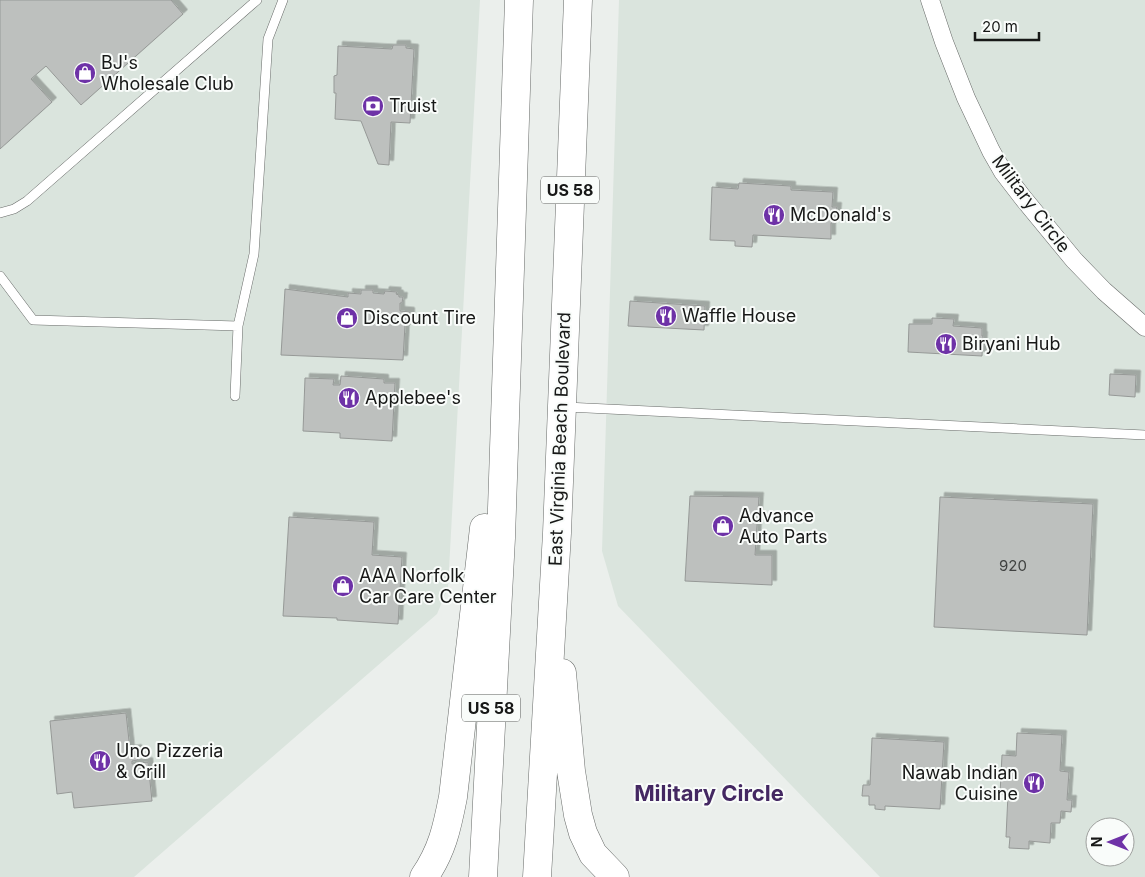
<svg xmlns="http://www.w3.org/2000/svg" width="1145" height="877" viewBox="0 0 1145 877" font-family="Inter,sans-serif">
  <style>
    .built { fill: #dae4dd; fill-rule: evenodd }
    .building { fill: #bdc0be; stroke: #969997; filter: url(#shadow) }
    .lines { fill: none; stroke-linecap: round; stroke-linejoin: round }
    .lane-casing { stroke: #686b69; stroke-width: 10 }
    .street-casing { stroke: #686b69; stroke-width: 19 }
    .primary-casing { stroke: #686b69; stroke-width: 29 }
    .lane { stroke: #fff; stroke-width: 9 }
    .street { stroke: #fff; stroke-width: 18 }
    .primary { stroke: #fff; stroke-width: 28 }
    .labels { text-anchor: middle; stroke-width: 4; stroke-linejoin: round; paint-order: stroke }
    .number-label { font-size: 15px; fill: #404241 }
    .shield { fill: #f9fcfa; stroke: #5b5c5b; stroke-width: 1 }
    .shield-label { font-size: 16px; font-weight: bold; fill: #171817 }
    .poi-label { font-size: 18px; fill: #171817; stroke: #f9fcfa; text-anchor: start }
    .street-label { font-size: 18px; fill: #171817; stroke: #f9fcfa }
    .district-label { font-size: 22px; font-weight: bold; fill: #442862; stroke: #f9fcfa }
  </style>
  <defs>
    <filter id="shadow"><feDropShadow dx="4.5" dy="-4.5" stdDeviation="0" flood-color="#0004"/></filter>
  </defs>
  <rect width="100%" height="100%" fill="#ebefec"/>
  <path class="built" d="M0,0H480L448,588L437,614L134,877H0Z
    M619,0H1145V877H880L618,606L602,551ZM1095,827H1125V857H1095Z"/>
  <path class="building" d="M0,0H171L183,14L81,105L46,66L31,79L52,102L0,149Z
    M393,45H406V48L414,49L410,123L391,122L389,165L378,164L361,121L335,119L336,93H334V76L337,75L338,46L392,49Z
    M739,183L791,186V190L833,192L832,207H837L836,223H831V239L753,235L752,247L735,246V241L710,240L712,187L738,189Z
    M285,289L348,297V293L361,294V290H373V293L384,294L385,291L397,292L396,294L399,295V297H403L402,303H400V311L410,312V325H405L403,360L281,355Z
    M630,301L705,306L704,330L628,326Z
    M932,318L954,319L953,326L982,328V336H983L982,356L908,352L909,324H932Z
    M1110,374L1136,375L1135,397L1109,395Z
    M341,376L384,379V383H395L392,441L340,438V433L303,431L305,378L334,379L333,385H340Z
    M690,496L759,497L755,555H772V585L685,581Z
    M940,497L1093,504L1087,635L934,627Z
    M289,517L374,522L372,555L402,557L398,624L337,620V618L283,616Z
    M126,713L130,750L137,749L138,760L132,761V764L148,762L152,801L74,808L72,792L57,794L50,721Z
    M1017,733L1062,735L1060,771L1069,772L1067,800H1072L1071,812L1061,811L1060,823H1051L1050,843L1029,841V849L1009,848L1010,837H1006L1008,794H1000L1002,755L1016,756Z
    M872,738L944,742L940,809L885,806V810L875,809V805H869V796H862L863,785H870Z"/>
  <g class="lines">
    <g class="lane-casing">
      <path id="lane" d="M0,213L14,209L27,201L257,0
        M0,276L33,320L238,326
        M235,396L238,326L254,254L268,39L283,0
        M566,407L1145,435"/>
    </g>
    <g class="street-casing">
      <path id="street" d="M930,0L944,42L966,98L991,151L1003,172L1023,198L1074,260L1104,291L1145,327"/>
    </g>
    <g class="primary-casing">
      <path id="primary" d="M562,673L571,771L578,815L583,833L593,854L615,877
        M424,877C442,851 447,828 453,797L484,528
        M483,877L501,538L519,0
        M537,877L557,533L578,0"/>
    </g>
    <use href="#lane" class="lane"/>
    <use href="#street" class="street"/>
    <use href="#primary" class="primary"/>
  </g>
  <defs>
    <g id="shop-disc" transform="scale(1.125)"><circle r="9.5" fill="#6e32a7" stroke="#f9fcfa"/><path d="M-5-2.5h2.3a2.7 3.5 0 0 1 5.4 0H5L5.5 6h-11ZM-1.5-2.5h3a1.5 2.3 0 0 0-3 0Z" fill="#fff"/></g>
    <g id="bank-disc" transform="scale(1.125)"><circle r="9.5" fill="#6e32a7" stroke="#f9fcfa"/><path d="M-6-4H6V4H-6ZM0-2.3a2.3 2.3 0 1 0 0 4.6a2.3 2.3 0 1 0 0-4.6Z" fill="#fff"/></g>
    <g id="restaurant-disc" transform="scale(1.125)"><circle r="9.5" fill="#6e32a7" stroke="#f9fcfa"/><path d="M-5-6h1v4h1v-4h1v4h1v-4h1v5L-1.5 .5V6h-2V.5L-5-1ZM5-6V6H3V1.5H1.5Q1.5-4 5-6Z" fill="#fff"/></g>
  </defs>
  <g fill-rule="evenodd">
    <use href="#shop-disc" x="85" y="73"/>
    <use href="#bank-disc" x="373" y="106"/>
    <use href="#restaurant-disc" x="774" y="215"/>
    <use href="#restaurant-disc" x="666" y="316"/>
    <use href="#shop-disc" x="347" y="318"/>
    <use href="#restaurant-disc" x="946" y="344"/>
    <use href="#restaurant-disc" x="349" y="398"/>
    <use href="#shop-disc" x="723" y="526"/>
    <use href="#shop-disc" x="343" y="586"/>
    <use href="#restaurant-disc" x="100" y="761"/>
    <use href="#restaurant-disc" x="1034" y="783"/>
  </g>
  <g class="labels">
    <g class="number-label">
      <text x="1013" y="571">920</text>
    </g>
    <g class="shield">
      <rect x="541" y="176.5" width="58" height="27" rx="4"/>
      <rect x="462" y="694.5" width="58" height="27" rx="4"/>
    </g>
    <g class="shield-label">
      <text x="570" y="196">US 58</text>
      <text x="491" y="714">US 58</text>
    </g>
    <g class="poi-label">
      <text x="101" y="69">BJ's<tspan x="101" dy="21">Wholesale Club</tspan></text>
      <text x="389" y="112">Truist</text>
      <text x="790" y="221">McDonald's</text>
      <text x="682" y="322">Waffle House</text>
      <text x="363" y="324">Discount Tire</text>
      <text x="962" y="350">Biryani Hub</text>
      <text x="365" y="404">Applebee's</text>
      <text x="739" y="522">Advance<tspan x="739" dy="21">Auto Parts</tspan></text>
      <text x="359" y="582">AAA Norfolk<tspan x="359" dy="21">Car Care Center</tspan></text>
      <text x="116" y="757">Uno Pizzeria<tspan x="116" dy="21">&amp; Grill</tspan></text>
      <text x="1018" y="779" text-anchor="end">Nawab Indian<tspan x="1018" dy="21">Cuisine</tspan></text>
    </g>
    <g class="street-label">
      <text transform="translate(1031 204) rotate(53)" y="6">Military Circle</text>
      <text transform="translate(560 439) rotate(-88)" y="6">East Virginia Beach Boulevard</text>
    </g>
    <g class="district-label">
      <text x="709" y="801">Military Circle</text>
    </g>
  </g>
  <g transform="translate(1110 842) rotate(270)"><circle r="24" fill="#f9fcfa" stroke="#9fa19f"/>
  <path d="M0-4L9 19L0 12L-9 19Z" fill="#6e32a7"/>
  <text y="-8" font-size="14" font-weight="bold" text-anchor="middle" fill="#171817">N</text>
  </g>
  <path d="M975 32v8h64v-8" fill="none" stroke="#171817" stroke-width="2.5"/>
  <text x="982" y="32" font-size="15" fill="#171817" stroke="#f9fcfa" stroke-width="4" paint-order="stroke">20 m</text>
</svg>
